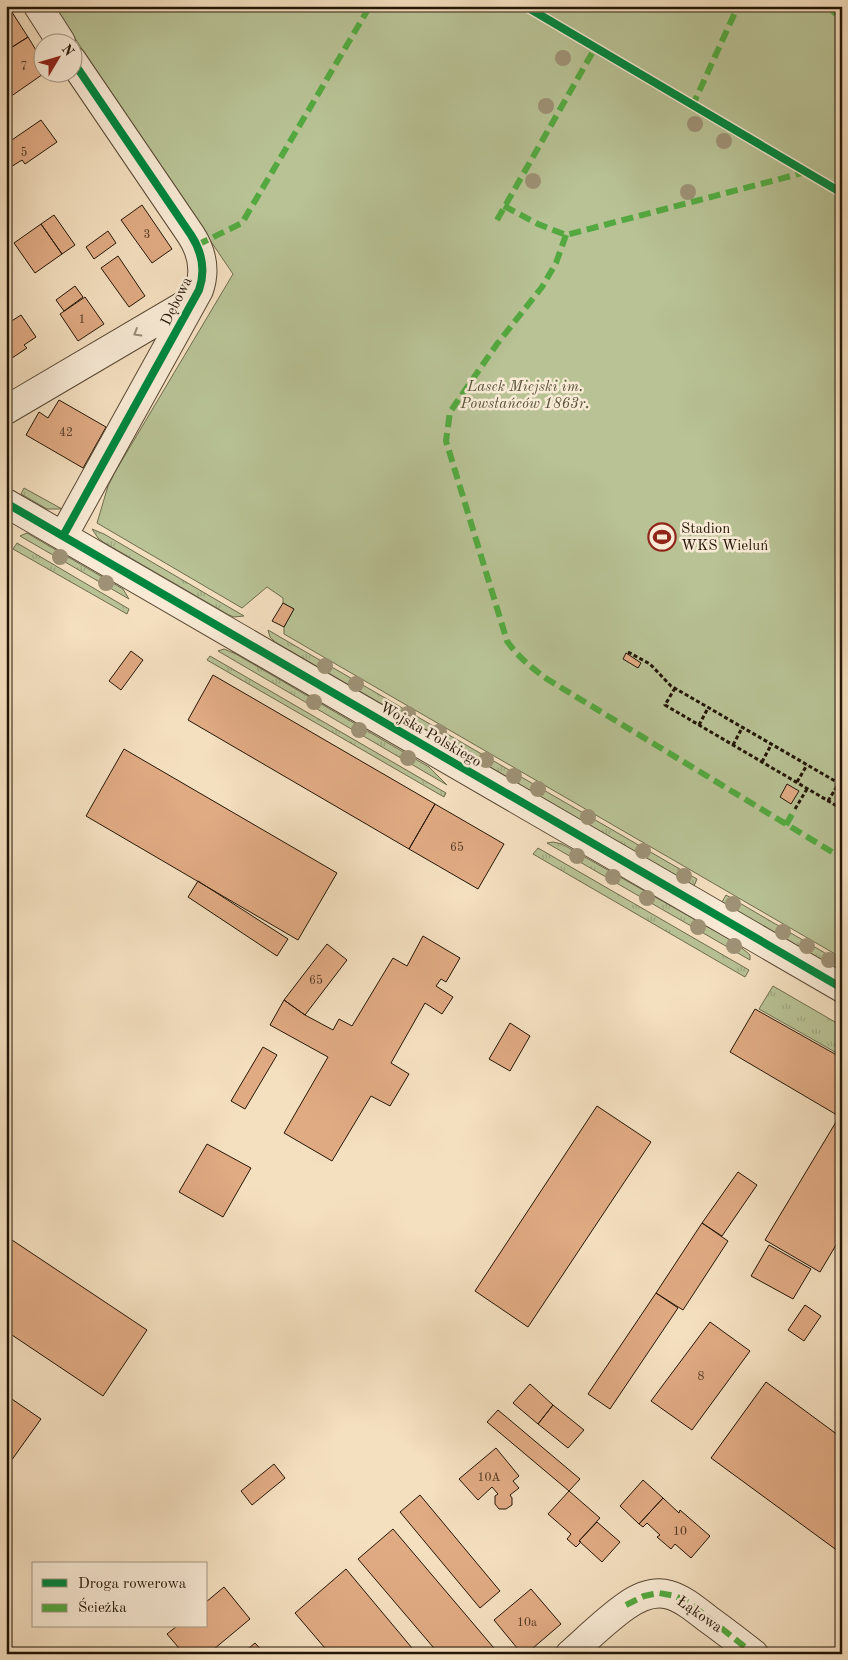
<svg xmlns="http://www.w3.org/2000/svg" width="848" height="1660" viewBox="0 0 848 1660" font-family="'Old Standard TT',serif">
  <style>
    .grass { fill: url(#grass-tufts); stroke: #6e6c4e }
    .green { fill: #b8c295; stroke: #6e6c4e }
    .building { fill: #e0aa83; stroke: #241606 }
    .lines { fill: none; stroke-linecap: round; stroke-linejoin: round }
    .minor-casing { stroke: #584834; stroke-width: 30 }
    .path { stroke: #241606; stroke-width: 3; stroke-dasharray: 4 2.5; stroke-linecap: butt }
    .minor { stroke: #f8ead5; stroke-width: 28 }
    .quiet { stroke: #53a940; stroke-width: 6; stroke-dasharray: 12 6; stroke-linecap: butt }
    .cycleway-casing { stroke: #f8ead5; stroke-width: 11 }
    .cycleway { stroke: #00873e; stroke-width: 8 }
    .tree { fill: #9e9175 }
    .oneway { stroke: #998b78 }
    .labels { text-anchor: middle; stroke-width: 5; stroke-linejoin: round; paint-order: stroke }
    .number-label { font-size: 12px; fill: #533b25 }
    .street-label { font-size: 15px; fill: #241606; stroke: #f8ead5 }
    .park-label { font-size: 15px; font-style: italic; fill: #585238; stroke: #f8ead5 }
    .poi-label { font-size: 15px; fill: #241606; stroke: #f8ead5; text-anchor: start }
  </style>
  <defs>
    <pattern id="grass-tufts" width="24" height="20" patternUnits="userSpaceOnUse" patternTransform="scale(1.25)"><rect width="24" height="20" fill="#b8c295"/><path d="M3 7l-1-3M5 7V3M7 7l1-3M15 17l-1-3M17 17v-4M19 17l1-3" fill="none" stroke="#9ea67f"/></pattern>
  </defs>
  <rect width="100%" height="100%" fill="#f4dfbf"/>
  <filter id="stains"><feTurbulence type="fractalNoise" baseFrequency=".004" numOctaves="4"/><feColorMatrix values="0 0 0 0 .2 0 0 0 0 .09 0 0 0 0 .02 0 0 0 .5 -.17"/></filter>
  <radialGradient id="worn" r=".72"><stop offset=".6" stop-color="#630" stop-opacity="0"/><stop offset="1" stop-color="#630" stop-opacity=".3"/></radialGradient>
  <path class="grass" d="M24,488L62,509H47L21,494Z
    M92,529L104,534L244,616L234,617L229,615L103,542L98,538Z
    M27,533L123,589L129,599L20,536Z
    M17,543L129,609L127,614L13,549Z
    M268,630L697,879L694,886L275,642L270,637Z
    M224,649L236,654L429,767L447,785L218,651Z
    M210,656L446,793L444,797L207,660Z
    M553,842L562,844L736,943L750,955V960L547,843Z
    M538,848L749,970L745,977L533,854Z
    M726,895L842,963V972L722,902Z
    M773,986L842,1026V1056L759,1009Z"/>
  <path class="green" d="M54,6H842V958L284,634V627L294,609L283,603V598L267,587L242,608L97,523L108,486L115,472L233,274L119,106Z"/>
  <path class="building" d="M6,6H8L28,37L6,51Z
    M28,37L42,60V72H46L10,97L6,91V51Z
    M41,120L57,142L25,164L22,160L6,170V144Z
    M142,205L172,249L152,263L121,220Z
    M54,215L75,245L62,254L41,224Z
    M41,224L62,254L35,273L14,243Z
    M108,231L116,243L94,259L86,247Z
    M118,256L145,296L129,307L101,268Z
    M75,286L83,297L64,311L56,300Z
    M85,297L104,324L78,341L60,314Z
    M21,315L36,337L24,345L27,348L6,362V320L8,319L10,322Z
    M59,400L106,427L83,468L26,435L39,412L48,418Z
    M283,603L294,609L284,627L272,621Z
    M131,651L143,660L121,690L109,681Z
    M626,653L641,663L638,668L623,659Z
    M213,675L435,804L409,849L188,720Z
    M124,749L337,873L298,940L86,816Z
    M787,784L799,791L791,804L780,797Z
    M435,804L504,844L478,889L409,849Z
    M198,881L288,939L277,956L188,897Z
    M423,936L460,958L446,982L441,979L436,986L453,997L442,1014L425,1003L391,1063L409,1074L390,1106L371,1096L332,1161L284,1133L328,1057L270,1025L284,1000L305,1015L333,1030L339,1019L352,1026L393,958L407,966Z
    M327,944L347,960L305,1015L284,1000Z
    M755,1009L842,1058V1107L837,1115L730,1052Z
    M510,1023L530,1036L510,1071L489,1059Z
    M263,1047L277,1055L245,1109L231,1101Z
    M597,1106L651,1142L528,1327L475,1291Z
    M842,1112V1235L820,1272L765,1240Z
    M207,1144L251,1168L223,1217L179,1192Z
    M738,1172L757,1185L722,1236L702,1223Z
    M702,1223L728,1241L683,1310L656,1293Z
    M6,1236L147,1330L103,1396L6,1331Z
    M769,1245L811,1269L793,1299L751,1276Z
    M656,1293L678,1308L610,1409L588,1394Z
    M805,1305L821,1316L804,1341L788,1330Z
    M710,1322L750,1351L692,1430L651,1401Z
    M766,1382L842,1438V1554L711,1458Z
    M530,1384L553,1405L538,1424L513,1403Z
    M6,1395L41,1419L6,1468Z
    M553,1405L584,1430L568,1448L538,1424Z
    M498,1410L580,1479L569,1491L487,1422Z
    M496,1448L519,1476L513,1481L519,1488L510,1495L512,1498V1505L506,1509H499L495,1504V1496L498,1494L492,1487L478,1500L459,1479Z
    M274,1464L285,1478L252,1505L241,1491Z
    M643,1480L663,1498L639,1524L620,1506Z
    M569,1491L600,1518L579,1541L581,1542L576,1547L567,1539L571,1534L548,1514Z
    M420,1495L500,1591L480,1608L400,1512Z
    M663,1498L679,1513L680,1510L710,1536L691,1558L675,1544L671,1549L657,1537L660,1535L647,1523L643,1527L639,1524Z
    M597,1522L620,1542L602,1562L579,1541Z
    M393,1529L499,1654H439L358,1559Z
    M346,1569L417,1654H330L295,1613Z
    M224,1587L250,1619L208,1654H184L167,1634L177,1626H206V1602Z
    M531,1589L561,1624L526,1654H522L494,1620Z
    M255,1643L265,1654H242Z"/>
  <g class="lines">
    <g class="minor-casing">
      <path id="minor" d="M38,6L61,42
        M6,410L193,300
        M6,503L842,988
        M63,536L199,290C206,270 202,252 191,235L72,60
        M570,1654C588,1638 606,1620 626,1606C661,1581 680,1597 708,1619C723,1630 739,1642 754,1654"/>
    </g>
    <path class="path" d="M628,652L650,664L671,686L842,785
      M675,688L665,705L842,809
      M699,725L708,708
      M733,745L742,728
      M762,762L771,745
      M797,782L807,765
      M828,801L839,783
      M795,809L807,789"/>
    <use href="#minor" class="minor"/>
    <path class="quiet" d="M827,6L842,19
      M692,107L738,6
      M504,206L538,224L566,235L806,172
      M497,220L595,48
      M566,235L556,263L542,287L497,344L450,412L446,441L507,641C518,657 532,668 547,679L842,858
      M197,245L242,223L370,6
      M786,825L795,809
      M626,1605L644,1596L659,1593L675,1596L688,1602L754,1654"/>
    <g class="cycleway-casing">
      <path id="cycleway" d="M525,6L842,193
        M6,503L842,988
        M63,536L199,290C206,270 202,252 191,235L72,60"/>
    </g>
    <use href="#cycleway" class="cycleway"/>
  </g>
  <g class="tree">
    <circle cx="563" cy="58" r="8"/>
    <circle cx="546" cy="106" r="8"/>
    <circle cx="695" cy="124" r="8"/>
    <circle cx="724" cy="141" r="8"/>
    <circle cx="533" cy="181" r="8"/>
    <circle cx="688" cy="192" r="8"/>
    <circle cx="60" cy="557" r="8"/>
    <circle cx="106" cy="583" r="8"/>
    <circle cx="325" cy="666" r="8"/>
    <circle cx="356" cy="684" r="8"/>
    <circle cx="314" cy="702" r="8"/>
    <circle cx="408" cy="714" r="8"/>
    <circle cx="359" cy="730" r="8"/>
    <circle cx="439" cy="732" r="8"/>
    <circle cx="408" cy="758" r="8"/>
    <circle cx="486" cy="760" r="8"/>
    <circle cx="514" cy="776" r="8"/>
    <circle cx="538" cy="789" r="8"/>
    <circle cx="588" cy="817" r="8"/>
    <circle cx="643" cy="851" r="8"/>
    <circle cx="577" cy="856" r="8"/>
    <circle cx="684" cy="876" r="8"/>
    <circle cx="613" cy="877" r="8"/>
    <circle cx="647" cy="898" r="8"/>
    <circle cx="733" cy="904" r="8"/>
    <circle cx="698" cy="927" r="8"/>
    <circle cx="783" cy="932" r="8"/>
    <circle cx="734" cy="946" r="8"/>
    <circle cx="807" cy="946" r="8"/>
    <circle cx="829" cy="960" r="8"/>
  </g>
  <defs><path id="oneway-chevron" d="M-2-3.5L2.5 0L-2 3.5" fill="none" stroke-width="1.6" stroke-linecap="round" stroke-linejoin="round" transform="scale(1.25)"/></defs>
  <use class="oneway" href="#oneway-chevron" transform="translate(137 333) rotate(150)"/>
  <defs>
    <g id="stadium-ring" transform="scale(1.4375)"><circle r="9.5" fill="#f8ead5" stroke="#8f2418" stroke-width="1.5"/><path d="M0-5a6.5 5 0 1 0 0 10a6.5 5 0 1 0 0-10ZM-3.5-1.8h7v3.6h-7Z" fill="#8f2418"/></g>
  </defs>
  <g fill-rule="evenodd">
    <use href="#stadium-ring" x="662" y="537"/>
  </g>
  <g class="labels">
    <g class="number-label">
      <text x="24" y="70">7</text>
      <text x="24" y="156">5</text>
      <text x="147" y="238">3</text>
      <text x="82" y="323">1</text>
      <text x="66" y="436">42</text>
      <text x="457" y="851">65</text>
      <text x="316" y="984">65</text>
      <text x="701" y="1380">8</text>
      <text x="489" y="1481">10A</text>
      <text x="680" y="1535">10</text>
      <text x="527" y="1626">10a</text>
    </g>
    <g class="street-label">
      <text transform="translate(176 301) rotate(-64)" y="5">Dębowa</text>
      <text transform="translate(431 734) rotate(30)" y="5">Wojska Polskiego</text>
      <text transform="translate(700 1614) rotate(35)" y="5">Łąkowa</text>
    </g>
    <g class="park-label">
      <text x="525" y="391">Lasek Miejski im.<tspan x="525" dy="17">Powstańców 1863r.</tspan></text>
    </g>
    <g class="poi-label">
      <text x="681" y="533">Stadion<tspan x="681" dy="17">WKS Wieluń</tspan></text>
    </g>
  </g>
  <rect width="848" height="1660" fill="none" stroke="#f4dfbf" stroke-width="25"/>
  <rect x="8" y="8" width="833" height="1645" fill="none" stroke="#241606" stroke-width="2.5"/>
  <rect x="12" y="12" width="823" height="1635" fill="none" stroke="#241606"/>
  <rect x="32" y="1562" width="175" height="65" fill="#f8ead5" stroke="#a39582"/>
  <rect x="42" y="1579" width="25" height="8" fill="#00873e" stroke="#a39582"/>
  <text x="78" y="1588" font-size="15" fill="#241606">Droga rowerowa</text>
  <rect x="42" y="1604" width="25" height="8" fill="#53a940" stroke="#a39582"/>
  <text x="78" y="1612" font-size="15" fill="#241606">Ścieżka</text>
  <g transform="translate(58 58) rotate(52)"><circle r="24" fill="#f8ead5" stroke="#a39582"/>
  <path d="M0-4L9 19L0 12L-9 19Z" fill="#8f2418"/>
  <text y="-8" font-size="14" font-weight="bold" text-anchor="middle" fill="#241606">N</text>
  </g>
  <rect width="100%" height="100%" filter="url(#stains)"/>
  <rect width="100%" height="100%" fill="url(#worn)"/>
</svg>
